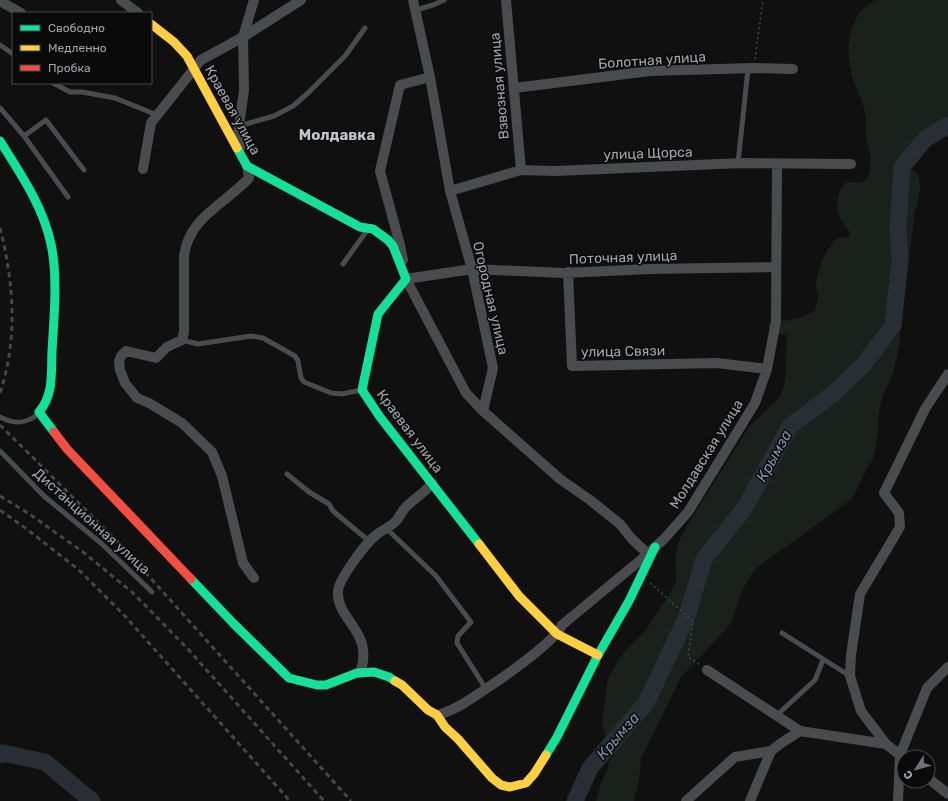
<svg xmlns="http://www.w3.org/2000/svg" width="948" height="801" viewBox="0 0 948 801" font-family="Rubik,sans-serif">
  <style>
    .green { fill: #1a201b }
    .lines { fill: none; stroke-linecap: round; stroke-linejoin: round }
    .river { stroke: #282e34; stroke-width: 17 }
    .path { stroke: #46474a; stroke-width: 1.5; stroke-dasharray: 2 3; stroke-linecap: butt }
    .lane { stroke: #4a4b4f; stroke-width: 5 }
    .street { stroke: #4a4b4f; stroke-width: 10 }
    .fast { stroke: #16e098; stroke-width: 9 }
    .slow { stroke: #ffcf43; stroke-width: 9 }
    .jam { stroke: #f24e42; stroke-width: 9 }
    .rail { stroke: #464749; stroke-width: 3; stroke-dasharray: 5 4; stroke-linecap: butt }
    .labels { text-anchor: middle; stroke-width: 3; stroke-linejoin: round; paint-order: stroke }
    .street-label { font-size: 14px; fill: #a2a5b0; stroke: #0b0a0b }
    .neighbourhood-label { font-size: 15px; font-weight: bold; fill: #c2c4cd; stroke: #0b0a0b }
    .water-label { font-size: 15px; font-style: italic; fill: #7b91a9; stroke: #0b0a0b }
  </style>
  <rect width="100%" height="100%" fill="#101010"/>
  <path class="green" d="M876,0H948V115L917,135L898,162L902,167C929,168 919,198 914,214C913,218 914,223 913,227C913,232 911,236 911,242L898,352L893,373L882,398L878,418V431L873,460L868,466L852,499L755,569L742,591L730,625L681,677L641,759L639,780L634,801H596L600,785L606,773L611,756L602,723L608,678L622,654L646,630L670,593L676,581V575L675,556L678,543L686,527L749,427L779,398L784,386L785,379L787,335L774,333L767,324L803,317L814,311C816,306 819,299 818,293C817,291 816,289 816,287C815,275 827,244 838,238C841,237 846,237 850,237C849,228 845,227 841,220C834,208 837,191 847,182L861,183L866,180C875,165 869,152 866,136C864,128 867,120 865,112C862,98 854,86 851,72C845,46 849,12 876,0Z"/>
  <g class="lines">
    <path class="river" d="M0,755L3,753L45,762L92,801
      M575,801L590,768L646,703L686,619L704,559L744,509L790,426L833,394L865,363L893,325L900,260L898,228L902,167L925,139L948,125"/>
    <path class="path" d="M755,59L763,0
      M650,583L693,621L688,657L699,664"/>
    <path class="lane" d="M416,10L433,5L444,0
      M0,45L13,54
      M53,83L70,92H82L115,98L157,115
      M0,108L24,136L68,197
      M239,126L274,116L293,106L308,93L345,56L365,28
      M24,136L46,120L84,170
      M738,163L748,69
      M343,264L368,229
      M182,340L198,344L251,336L263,338L295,356L298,361L301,378L304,382L331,393L342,394L361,390
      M0,417C15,425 27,424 39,413
      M0,451L44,496L102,544L152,592
      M287,474L309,492L329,504L333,511L369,541
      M387,529L436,576L471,622L458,636L457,643L486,689
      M782,633L850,676
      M776,716L815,680L823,660"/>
    <path class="street" d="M121,0L138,13
      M413,0L430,77L450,191L472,269L493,368L483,411L560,479L590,500L620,524L631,538L648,554
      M506,0L521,170
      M0,1L21,13
      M514,88L650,71L754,68L793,69
      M240,148L238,137L239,126L244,90L243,37L254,0
      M247,166L249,178C224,205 189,217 184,256V332L182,340L167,347L156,358L126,351L121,356L119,361L120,370L125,383L137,398L149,403L182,423L212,452L222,476L243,563L254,578
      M143,169L151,123L201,60L243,37L301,0
      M450,191L521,170L555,171L742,163L851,164
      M403,260L400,245L380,171L400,85L430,77
      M568,272L572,366L717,363L767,369
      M483,411L466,393L406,279L472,269L564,273L650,269L776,267
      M707,670L800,731L886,744L900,755L927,688L948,667
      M360,673C375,631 336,621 338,591C339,579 365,544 375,536C381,530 390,528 397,520C400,516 402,511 405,508C413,499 425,493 432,483
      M437,715C460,709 482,691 502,678C520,665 539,652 555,635C558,633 560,629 562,625L643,558L664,539L688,512L755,403L767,369L776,321L777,164
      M886,744L861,711L850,676L851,655L860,594L900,527L899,513L884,493L925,409L948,374
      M928,778L948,794
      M686,801L735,757L771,751
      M750,801L771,751L780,744L800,731
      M898,801L900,755"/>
    <path class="fast" d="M0,141C20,173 43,206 51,244C58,277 54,317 52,351C51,372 54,395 39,412L54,432
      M237,148L247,166L360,227L373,229L388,240L393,246L406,279L378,314L362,390L380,417L479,544
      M191,579L234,624L289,678L317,685H326L357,673L374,672L389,677L395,681
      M546,755L557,737L598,655L629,601L655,547"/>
    <path class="slow" d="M151,24L174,42L187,56L237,148
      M479,544L519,596L557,634L598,655
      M395,681L402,685L428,710L437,715L445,727L458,739L492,778L501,785L510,787L526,783L534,774L546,755"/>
    <path class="jam" d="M54,432L67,449L191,579"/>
    <path class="rail" d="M0,228C14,283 18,339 0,393
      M0,425L118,542L351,801
      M0,496L28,513L83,552L133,593L186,647L324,801
      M0,510L28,530L79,570L124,615L290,801"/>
  </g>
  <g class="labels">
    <g class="street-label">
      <text transform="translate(652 60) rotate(-4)" y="5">Болотная улица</text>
      <text transform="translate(499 86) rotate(-95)" y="5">Взвозная улица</text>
      <text transform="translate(233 110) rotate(61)" y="5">Краевая улица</text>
      <text transform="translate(648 153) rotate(-2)" y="5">улица Щорса</text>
      <text transform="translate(623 257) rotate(-2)" y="5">Поточная улица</text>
      <text transform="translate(491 298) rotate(77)" y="5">Огородная улица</text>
      <text transform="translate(623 351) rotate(-1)" y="5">улица Связи</text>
      <text transform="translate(410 431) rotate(53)" y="5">Краевая улица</text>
      <text transform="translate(706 454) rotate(-58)" y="5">Молдавская улица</text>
      <text transform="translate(92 521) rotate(42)" y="5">Дистанционная улица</text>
    </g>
    <g class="neighbourhood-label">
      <text x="337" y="140">Молдавка</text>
    </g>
    <g class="water-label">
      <text transform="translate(774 456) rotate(-61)" y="5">Крымза</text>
      <text transform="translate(618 736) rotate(-49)" y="5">Крымза</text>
    </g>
  </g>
  <rect x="12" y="12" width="140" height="72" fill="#0b0a0b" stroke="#47484d"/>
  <rect x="20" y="25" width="20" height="6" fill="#16e098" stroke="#47484d"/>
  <text x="48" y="32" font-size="12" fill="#a2a5b0">Свободно</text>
  <rect x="20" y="45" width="20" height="6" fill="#ffcf43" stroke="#47484d"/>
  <text x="48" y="52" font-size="12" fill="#a2a5b0">Медленно</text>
  <rect x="20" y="65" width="20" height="6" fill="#f24e42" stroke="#47484d"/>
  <text x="48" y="72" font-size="12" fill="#a2a5b0">Пробка</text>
  <g transform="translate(916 769) rotate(233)"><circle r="19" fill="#0b0a0b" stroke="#47484d"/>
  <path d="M0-3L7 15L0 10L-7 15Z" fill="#6f7178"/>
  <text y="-6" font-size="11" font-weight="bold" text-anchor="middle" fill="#a2a5b0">С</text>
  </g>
</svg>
